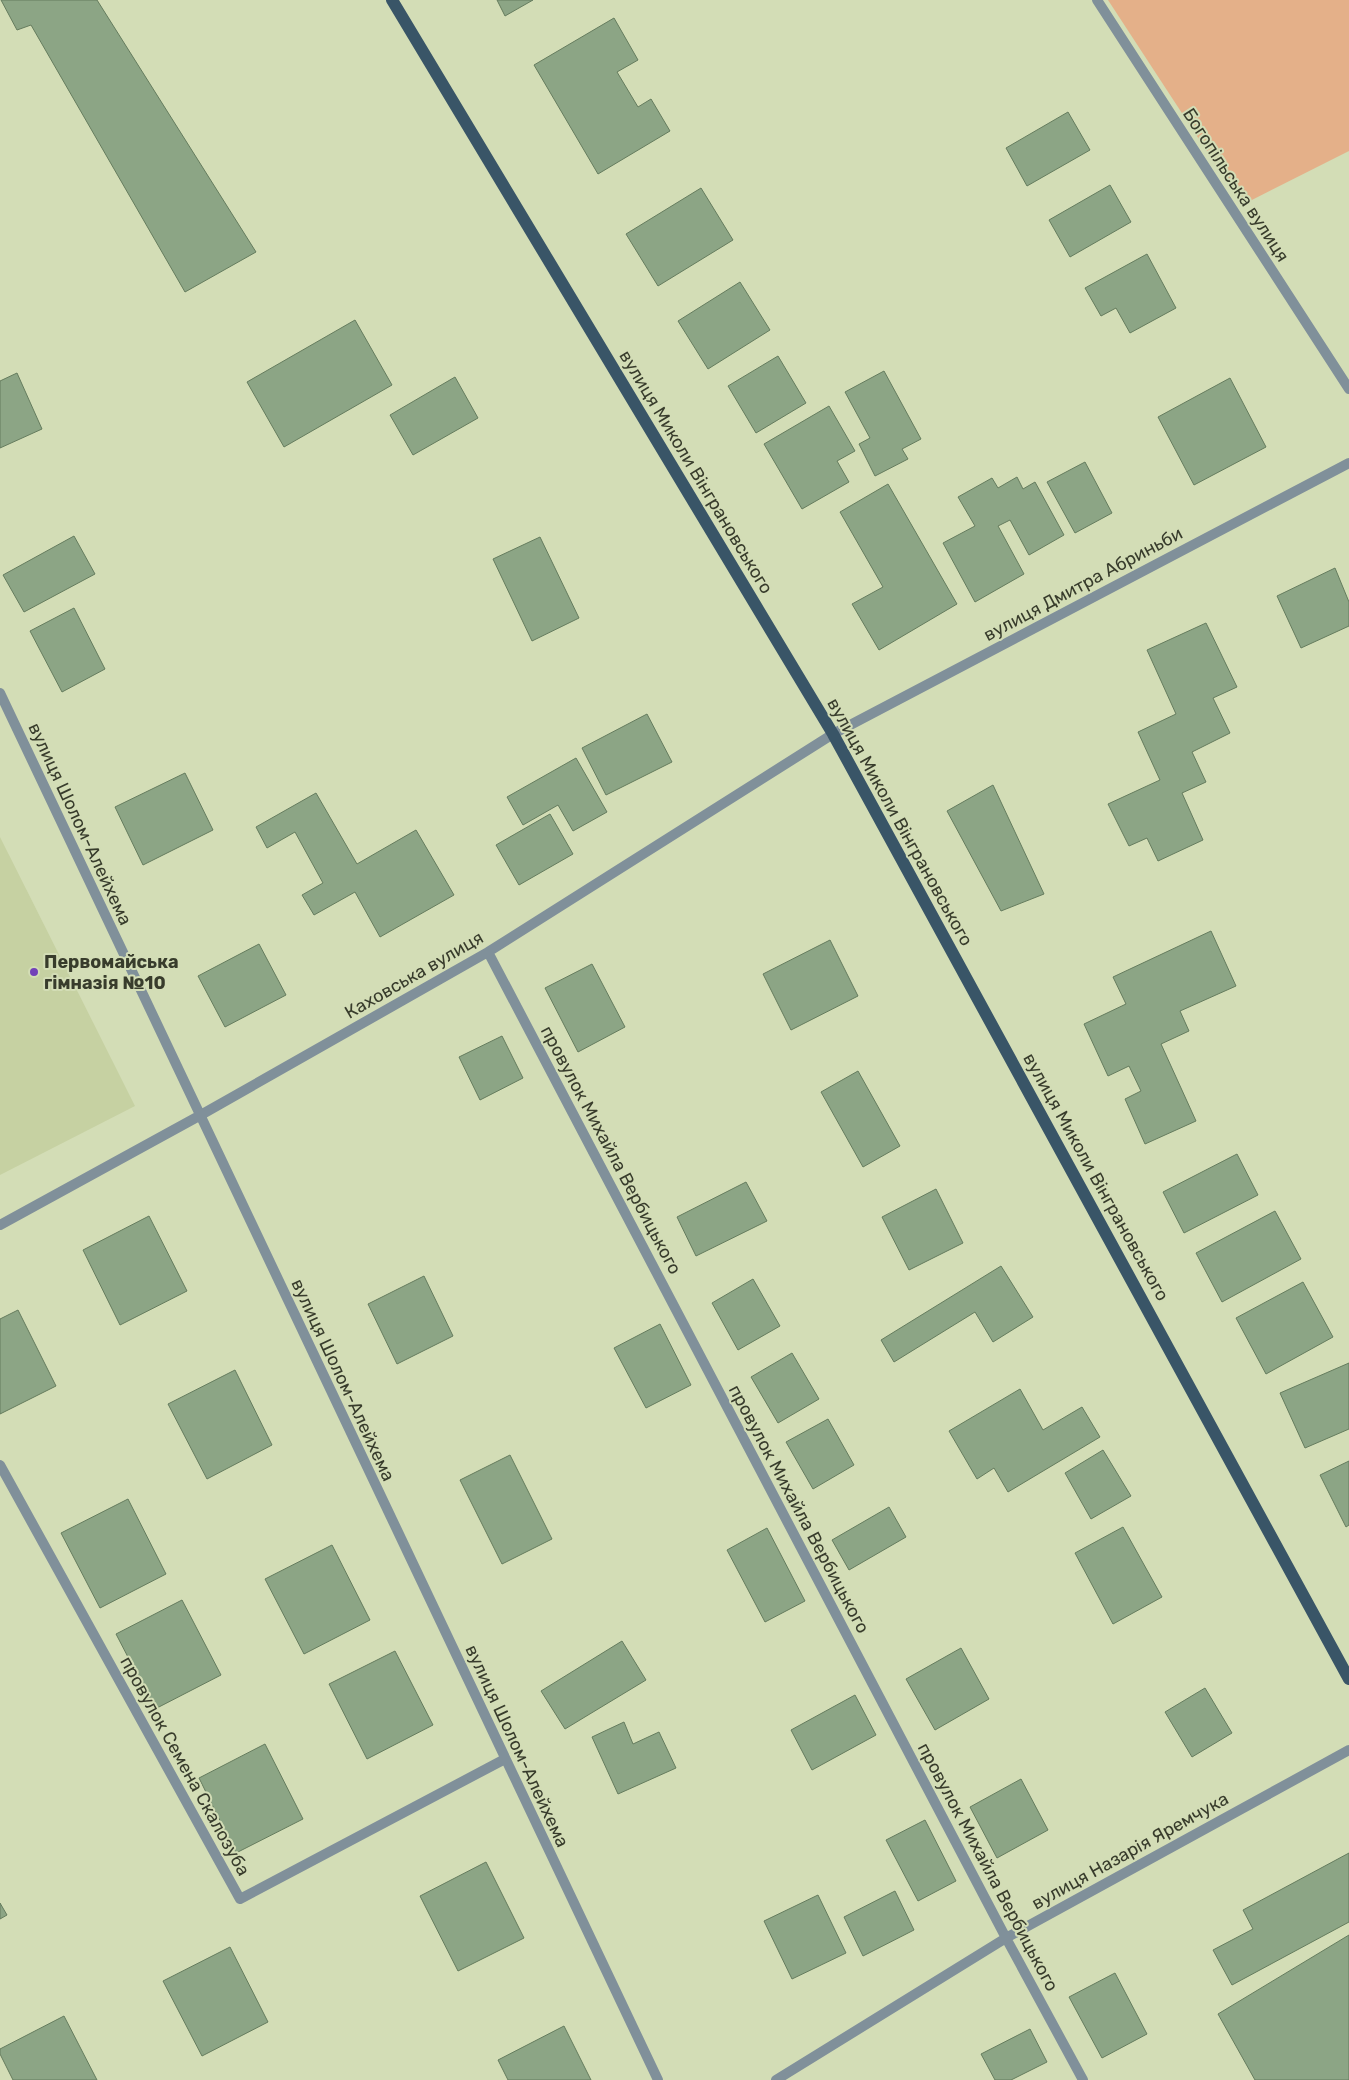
<svg xmlns="http://www.w3.org/2000/svg" width="1349" height="2080" viewBox="0 0 1349 2080" font-family="Rubik,sans-serif">
  <style>
    .built { fill: #c6d1a2 }
    .green { fill: #e4b089 }
    .building { fill: #8ca585; stroke: #657c5e }
    .lines { fill: none; stroke-linecap: round; stroke-linejoin: round }
    .street { stroke: #80909a; stroke-width: 10 }
    .primary { stroke: #395567; stroke-width: 12 }
    .poi-dot { fill: #7241b8; stroke: #d3ddb6; stroke-width: 2 }
    .labels { text-anchor: middle; stroke-width: 4; stroke-linejoin: round; paint-order: stroke }
    .street-label { font-size: 18px; fill: #383c2c; stroke: #d3ddb6 }
    .poi-label { font-size: 18px; font-weight: bold; fill: #383c2c; stroke: #d3ddb6; text-anchor: start }
  </style>
  <rect width="100%" height="100%" fill="#d3ddb6"/>
  <path class="built" d="M0,837L135,1106L0,1175Z"/>
  <path class="green" d="M1108,0H1349V151L1242,205Z"/>
  <path class="building" d="M1,0H97L256,252L185,292L31,25L17,30Z
    M497,0H533L505,16Z
    M614,18L638,60L617,72L638,107L651,99L670,131L598,174L534,65Z
    M1068,112L1090,150L1027,186L1006,148Z
    M1110,185L1131,222L1070,257L1049,220Z
    M701,188L733,240L658,286L626,234Z
    M1147,254L1176,308L1130,333L1116,308L1101,316L1085,288Z
    M740,282L770,330L708,369L678,321Z
    M355,320L392,385L284,447L247,382Z
    M778,356L806,403L756,433L728,386Z
    M884,371L921,439L902,449L908,459L875,476L859,444L870,438L845,392Z
    M17,373L42,429L0,448V381Z
    M455,377L478,418L413,455L390,415Z
    M1230,378L1266,447L1194,485L1158,417Z
    M829,406L855,451L837,461L849,482L802,509L764,444Z
    M1085,462L1112,513L1075,533L1047,482Z
    M1017,477L1023,489L1035,482L1064,535L1029,555L1010,520L998,526L1024,574L975,602L943,543L975,526L958,497L992,478L998,488Z
    M888,484L957,604L879,650L852,604L883,587L840,512Z
    M74,536L95,574L24,612L3,575Z
    M540,537L579,618L532,641L493,559Z
    M1335,568L1349,602V626L1301,648L1277,596Z
    M74,608L105,669L62,692L30,631Z
    M1206,623L1237,687L1213,698L1230,733L1192,752L1206,782L1182,793L1203,840L1158,861L1147,838L1129,846L1108,804L1160,780L1138,732L1176,714L1147,650Z
    M647,714L672,762L606,795L582,748Z
    M576,758L607,812L573,831L558,805L523,825L507,797Z
    M185,773L213,830L143,865L115,807Z
    M993,785L1044,894L1001,911L947,811Z
    M316,793L357,864L416,830L454,895L380,937L355,892L314,915L302,895L323,883L295,832L267,848L256,827Z
    M550,814L573,854L519,885L496,845Z
    M1211,931L1236,986L1180,1011L1189,1031L1161,1044L1196,1121L1145,1144L1125,1099L1141,1091L1129,1066L1108,1076L1084,1024L1126,1004L1113,977Z
    M830,940L858,996L791,1030L763,974Z
    M259,944L286,995L225,1027L198,976Z
    M592,964L625,1027L578,1052L545,988Z
    M502,1036L523,1078L480,1100L459,1057Z
    M858,1071L900,1146L863,1167L821,1092Z
    M1237,1154L1258,1195L1184,1233L1163,1192Z
    M746,1182L767,1221L696,1256L677,1217Z
    M936,1189L963,1243L909,1270L882,1217Z
    M1275,1211L1301,1259L1222,1302L1196,1253Z
    M149,1216L187,1291L120,1325L83,1250Z
    M1001,1266L1033,1317L993,1342L975,1312L894,1362L881,1340Z
    M424,1276L453,1336L397,1364L368,1304Z
    M753,1279L780,1326L738,1350L712,1303Z
    M1303,1282L1333,1337L1266,1374L1236,1318Z
    M18,1310L56,1386L0,1414V1319Z
    M660,1324L691,1385L646,1408L614,1348Z
    M792,1353L819,1399L778,1423L751,1377Z
    M1349,1363V1429L1305,1448L1280,1393Z
    M235,1370L272,1445L207,1479L168,1404Z
    M1020,1389L1043,1430L1082,1407L1100,1437L1008,1492L994,1468L977,1479L949,1431Z
    M828,1419L854,1465L813,1489L786,1442Z
    M1103,1450L1131,1496L1091,1519L1065,1473Z
    M510,1455L552,1539L502,1564L460,1480Z
    M1349,1461V1525L1346,1527L1320,1475Z
    M128,1499L166,1574L100,1608L61,1533Z
    M889,1507L906,1537L849,1570L832,1540Z
    M1123,1527L1162,1597L1113,1624L1075,1553Z
    M767,1528L805,1601L765,1622L727,1550Z
    M332,1545L370,1620L304,1654L265,1579Z
    M182,1600L221,1675L155,1709L116,1634Z
    M622,1641L646,1680L565,1729L541,1691Z
    M961,1648L989,1699L935,1730L906,1679Z
    M395,1651L433,1725L367,1759L329,1684Z
    M1205,1688L1232,1733L1192,1757L1165,1712Z
    M855,1695L876,1735L812,1770L791,1730Z
    M624,1722L633,1744L659,1732L676,1768L618,1794L592,1737Z
    M265,1744L303,1819L236,1853L199,1778Z
    M1021,1779L1048,1830L997,1858L970,1807Z
    M925,1820L956,1881L918,1901L886,1840Z
    M1349,1853V1922L1232,1985L1213,1950L1253,1929L1243,1910Z
    M486,1862L524,1938L458,1971L420,1896Z
    M895,1891L914,1930L863,1956L844,1917Z
    M818,1895L846,1953L792,1979L764,1921Z
    M0,1903L7,1915L0,1919Z
    M1349,1935V2080H1255L1218,2014Z
    M230,1947L268,2022L202,2056L163,1981Z
    M1115,1973L1147,2034L1102,2058L1069,1997Z
    M64,2016L97,2080H13L0,2054V2049Z
    M564,2026L591,2080H508L498,2060Z
    M1030,2029L1047,2062L1011,2080H995L981,2054Z"/>
  <g class="lines">
    <path class="street" d="M1097,0L1349,389
      M0,693L658,2080
      M488,952L1006,1938L1083,2080
      M0,1225L199,1116L488,952L833,734L1349,463
      M0,1465L240,1899L505,1759
      M776,2080L1006,1938L1349,1750"/>
    <path class="primary" d="M392,0L833,734L1349,1679"/>
  </g>
  <circle class="poi-dot" cx="34" cy="972" r="5"/>
  <g class="labels">
    <g class="street-label">
      <text transform="translate(1236 185) rotate(57)" y="6">Богопільська вулиця</text>
      <text transform="translate(696 472) rotate(59)" y="6">вулиця Миколи Вінграновського</text>
      <text transform="translate(1083 584) rotate(-28)" y="6">вулиця Дмитра Абриньби</text>
      <text transform="translate(900 822) rotate(61)" y="6">вулиця Миколи Вінграновського</text>
      <text transform="translate(80 824) rotate(65)" y="6">вулиця Шолом-Алейхема</text>
      <text transform="translate(414 975) rotate(-30)" y="6">Каховська вулиця</text>
      <text transform="translate(611 1150) rotate(62)" y="6">провулок Михайла Вербицького</text>
      <text transform="translate(1096 1177) rotate(61)" y="6">вулиця Миколи Вінграновського</text>
      <text transform="translate(343 1380) rotate(65)" y="6">вулиця Шолом-Алейхема</text>
      <text transform="translate(799 1509) rotate(62)" y="6">провулок Михайла Вербицького</text>
      <text transform="translate(517 1746) rotate(65)" y="6">вулиця Шолом-Алейхема</text>
      <text transform="translate(185 1766) rotate(61)" y="6">провулок Семена Скалозуба</text>
      <text transform="translate(1130 1851) rotate(-29)" y="6">вулиця Назарія Яремчука</text>
      <text transform="translate(988 1867) rotate(62)" y="6">провулок Михайла Вербицького</text>
    </g>
    <g class="poi-label">
      <text x="44" y="968">Первомайська<tspan x="44" dy="21">гімназія №10</tspan></text>
    </g>
  </g>
</svg>
